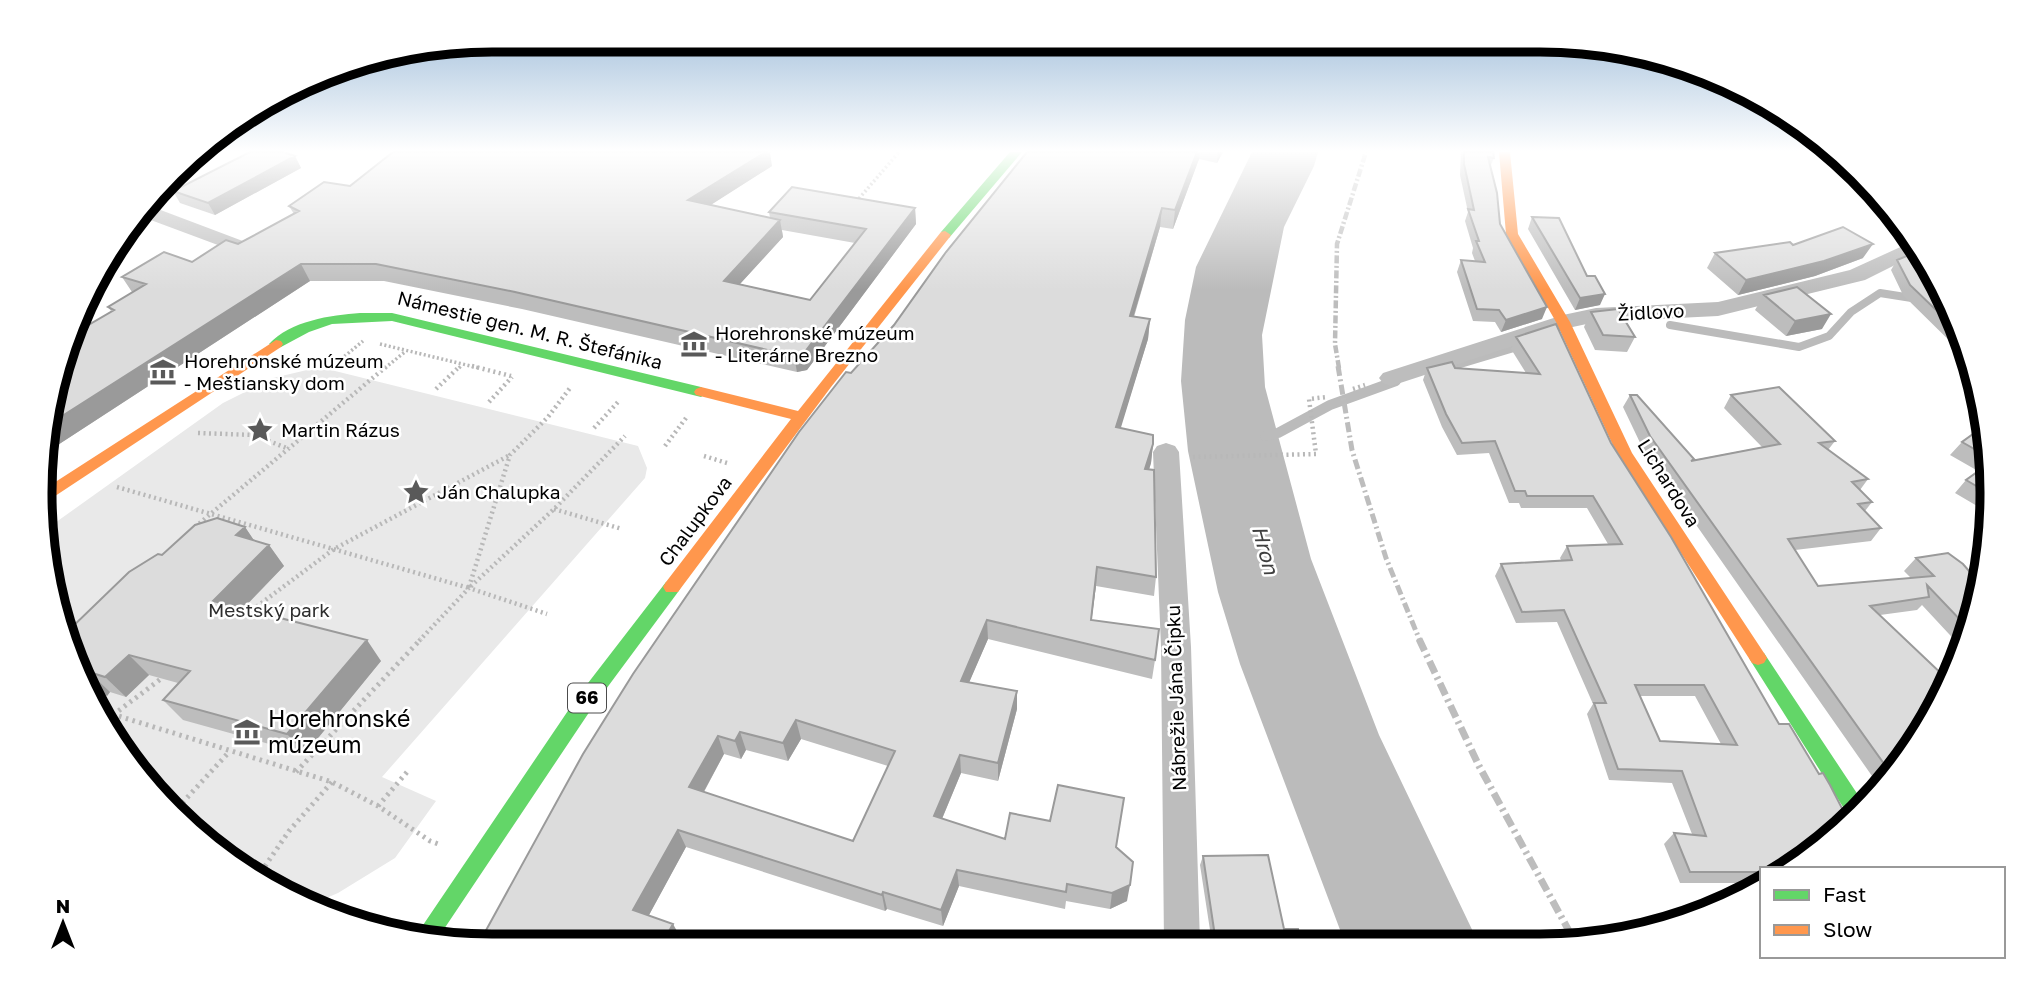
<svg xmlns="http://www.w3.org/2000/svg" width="2033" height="986" viewBox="0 0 2033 986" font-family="'Golos Text',sans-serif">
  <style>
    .green { fill: #e9e9e9 }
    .water { fill: #bbb }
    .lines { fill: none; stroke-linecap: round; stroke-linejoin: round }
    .stream-far1 { stroke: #bbb; stroke-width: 8 }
    .stream { stroke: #bbb; stroke-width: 10 }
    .path-far2 { stroke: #b8b8b8; stroke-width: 3.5; stroke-dasharray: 2 2.5; stroke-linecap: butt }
    .path-far1 { stroke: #b8b8b8; stroke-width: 4.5; stroke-dasharray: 2 3.5; stroke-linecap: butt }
    .path { stroke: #b8b8b8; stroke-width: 5; stroke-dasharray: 2.5 4.5; stroke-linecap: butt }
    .street { fill: #bdbdbd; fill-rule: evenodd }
    .fast { fill: #63d668; fill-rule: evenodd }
    .slow { fill: #ff974d; fill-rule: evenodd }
    .rail-far2 { stroke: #bdbdbd; stroke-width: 4.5; stroke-dasharray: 8 2.5 2 2.5; stroke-linecap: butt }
    .rail-far1 { stroke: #bdbdbd; stroke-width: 5; stroke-dasharray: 10 3.5 2 3.5; stroke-linecap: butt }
    .rail { stroke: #bdbdbd; stroke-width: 7; stroke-dasharray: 13 4.5 2.5 4.5; stroke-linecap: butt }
    .wall { fill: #bdbdbd; fill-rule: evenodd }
    .shaded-wall { fill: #9a9a9a }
    .building { fill: #dcdcdc; stroke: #9a9a9a; stroke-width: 2; fill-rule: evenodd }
    .labels { text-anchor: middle; stroke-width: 5; stroke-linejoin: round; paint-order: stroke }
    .shield { fill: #fff; stroke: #4c4c4c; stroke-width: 2 }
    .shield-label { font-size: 18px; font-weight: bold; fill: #000 }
    .street-label { font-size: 19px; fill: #000; stroke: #fff }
    .poi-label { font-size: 19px; fill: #000; stroke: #fff; text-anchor: start }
    .park-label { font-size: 19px; fill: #2e2e2e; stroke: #fff }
    .water-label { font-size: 21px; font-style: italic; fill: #3f3f3f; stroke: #fff }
    .near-poi-label { font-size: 23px; fill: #000; stroke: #fff; text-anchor: start }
    .rim { fill: none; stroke: #000; stroke-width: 9 }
  </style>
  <rect width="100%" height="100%" fill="#fff"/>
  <path class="green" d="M307,370H331L638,446L647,468L645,478L382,777L436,801L395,858L338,893L310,905L173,813L87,694L44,553L45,530L223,403L273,378Z"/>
  <path class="water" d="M1252,152H1318L1314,166L1284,227L1262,335L1265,387L1311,559L1379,735L1478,942L1345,943L1240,664L1218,592L1188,451L1181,381L1185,320L1196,267Z"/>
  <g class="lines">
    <path class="stream-far1" d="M1670,325L1799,347L1829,336L1851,312L1880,293L1918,299
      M1447,368L1524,345"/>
    <path class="stream" d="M1441,370L1453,366
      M1265,436L1278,433L1330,405L1396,381"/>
    <path class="path-far2" d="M856,202L899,152
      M380,344L479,368
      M334,365L363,341
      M385,368L406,351
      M459,368L462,365"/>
    <path class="path-far1" d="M472,366L511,376
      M436,389L460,366
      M1353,389L1365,385
      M489,402L512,377
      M594,428L618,402
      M198,433L254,435L289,449
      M665,446L686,418
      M704,456L727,463
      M1193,457L1316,454L1309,399L1327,397
      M117,487L469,588L554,509L625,436
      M554,509L622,529
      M195,527L387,366
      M469,587L510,455L548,417L570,388
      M248,613L334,549L510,455
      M419,641L469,588L547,614"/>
    <path class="path" d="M99,710L332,782L378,806L430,841L441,845
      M113,715L166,675
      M296,772L421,639
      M378,806L407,772
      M173,813L229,752
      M261,872L289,831L332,782"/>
    <path class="street" d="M150,206L248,243L251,247L248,251H234L140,216Z
      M1907,244L1915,255L1865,280L1718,316L1596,322L1568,328L1391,386L1383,383L1379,378L1383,373L1563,315L1596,308L1718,302L1850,270Z
      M1166,443L1175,446L1179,452L1191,647L1200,943H1164L1161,647L1153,452L1157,446Z"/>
    <path class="fast" d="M1010,152H1022L949,238H941V232Z
      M360,313H392L701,387L708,392L701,397L392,321L332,324L309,332L281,347L276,348L269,344C290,321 331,315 360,313Z
      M672,580L678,582L681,587L678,592L592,708L440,935L419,931L578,696L666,582Z
      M1758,651L1764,653L1864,804L1850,818L1752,663L1749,658L1752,653Z"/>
    <path class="slow" d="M1499,152H1510L1518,234L1570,322L1632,453L1764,653L1767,658L1764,663L1758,665L1752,663L1617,454L1556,322L1506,234Z
      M945,231L951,235L949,238L831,387L678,592H666L663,587L666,582L791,419L696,395L694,392L696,389L701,387L798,411L941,232Z
      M276,340L281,341L283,344L281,347L46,502V488Z"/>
    <path class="rail-far2" d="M1339,368L1335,344L1337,244L1366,152"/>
    <path class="rail-far1" d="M1338,366L1352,450L1386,558L1420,641"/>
    <path class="rail" d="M1419,639L1479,766L1575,942"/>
  </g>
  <path class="wall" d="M1027,152H1223L1217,163L1199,159L1173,229L1160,227L1134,317L1150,319L1148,339L1120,428L1153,444L1151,463L1149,470L1156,577L1154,596L1096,586L1091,620L1155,660L1152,679L988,639L969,682L1017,709L998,781L961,773L942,819L1005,839L1117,848L1127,901L1110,909L1066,901L1065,909L959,886L943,926L887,909L885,911L686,847L649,915L682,940L493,946L851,373L894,325ZM801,739L888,766L853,841L704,792L724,754L741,759L746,750L788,761Z
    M1461,152H1493L1494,158L1490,167L1500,224L1542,319L1501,332L1495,322L1473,321L1457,272L1461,260L1475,261L1472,253L1473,248L1465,221L1468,212L1460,175Z
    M295,156L301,168L215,215L180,203L173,191Z
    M772,166L710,205L770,218L769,212L915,208L916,224L807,370L797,372L522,309L384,281H310L47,452L49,404L111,311L108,307L132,292L122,277L192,262L238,244L294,214L289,206L350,186ZM782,230L855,243L810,300L740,284L783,237Z
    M1532,217L1600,305L1575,310L1528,229Z
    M1793,245L1863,258L1815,276L1738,295L1707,268L1715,253Z
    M1897,260L1958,320L1966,357L1903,295L1891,270Z
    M1764,295L1822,329L1786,336L1755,310Z
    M1591,312L1635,337L1627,352L1595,350L1584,327Z
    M1516,337L1611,443L1779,724L1762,869V883L1758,886L1757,883H1680L1664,844L1674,833L1692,834L1672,783L1609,780L1587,714L1593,704L1557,622L1516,623L1495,576L1501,564L1561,560L1560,558L1567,546L1608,544L1587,508H1521L1519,503H1509L1489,453L1457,455L1442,427L1423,380L1427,368H1455L1526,373L1511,349ZM1640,696H1695L1721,744L1660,741Z
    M1630,395L1693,460L1762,447L1724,408L1731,395L1835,441L1828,450L1868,479L1860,490L1872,502L1865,511L1881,528L1871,541L1795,550L1818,586L1911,578L1904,571L1916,558L1976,579L1962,648L1922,605L1917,610L1880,615L1899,769L1882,786H1879L1643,449L1623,407Z
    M1980,429L1993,493L1989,513L1955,493L1966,480L1978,471L1950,455L1962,442Z
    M245,527L254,541L269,545L284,566L243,609L381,661L305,754L183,720L163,700L178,683L149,675L126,697L110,692L107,696L85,686L68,631L162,555Z
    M1203,856L1284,929L1301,943H1212L1200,865Z"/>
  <path class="shaded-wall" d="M766,152H770L772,166L692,217L688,200Z
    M1197,152H1200L1199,159L1173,229L1175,210Z
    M1218,152H1223L1217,163Z
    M295,156L301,168L215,215L208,203Z
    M915,208L916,224L807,370L797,372L794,356Z
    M1162,208L1160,227L1128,335L1130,316Z
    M780,220L783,237L728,297L724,281Z
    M1873,244L1863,258L1815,276L1738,295L1746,280Z
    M301,264L310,281L47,452L48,425Z
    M1605,294L1600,305L1575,310L1580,298Z
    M1547,307L1542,319L1501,332L1506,320Z
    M1831,314L1822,329L1786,336L1795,321Z
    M1150,319L1148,339L1115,447L1116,427Z
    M1153,444L1151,463L1143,488L1145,469Z
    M245,527L260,549L236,535Z
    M269,545L284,566L230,622L213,601Z
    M1097,567L1096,586L1089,639L1091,620Z
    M987,620L988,639L962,699L961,681Z
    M367,640L381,661L305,754L287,734Z
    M129,655L149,675L126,697L105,677Z
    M89,672L110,692L107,696L86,675Z
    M1017,691V709L998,781V763Z
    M796,720L801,739L788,761L783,743Z
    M740,732L746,750L741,759L735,741Z
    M718,736L724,754L697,804L689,787Z
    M960,755L961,773L936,833L934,816Z
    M678,830L686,847L643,926L633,910Z
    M957,870L959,886L943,926L941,910Z
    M1130,885L1127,901L1110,909L1112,893Z
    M883,892L887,909L885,911L882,895Z
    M673,924L682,940L679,945H663L662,944Z"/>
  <path class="building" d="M250,152H283L295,156L208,203L173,191Z
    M393,152H766L688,200L780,220L724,281L810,300L866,229L769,212L792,187L915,208L804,353L794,356L515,292L376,264H301L48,425L49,404L80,330L114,310L108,307L146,284L122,277L164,252L192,262L226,240L238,244L299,211L289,206L324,182L350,186Z
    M1027,152H1197L1175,210L1162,208L1130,316L1150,319L1116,427L1153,435V444L1145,469L1154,470L1156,577L1097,567L1091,620L1159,629L1155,660L987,620L961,681L1017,691L998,763L960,755L934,816L1005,839L1010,813L1050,821L1058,785L1124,798L1116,847L1133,862L1130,885L1112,893L1067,884L1066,892L957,870L941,910L883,892L882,895L678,830L633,910L673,924L662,944L665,945L493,946L479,943L583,754L633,674L799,432L846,372L851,373L894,325L946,252ZM796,720L895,751L853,841L689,787L718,736L735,741L740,732L783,743Z
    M1464,152H1493L1494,158L1488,157L1497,193L1500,224L1547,307L1506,320L1499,310L1477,309L1461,260L1485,262L1476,241H1479L1468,209L1474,210L1464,164Z
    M1532,217L1559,218L1587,276H1595L1605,294L1580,298Z
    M1843,227L1873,244L1824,261L1746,280L1715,253L1790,242L1793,245Z
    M1914,253L1958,320L1961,334L1910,285L1897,260Z
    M1797,287L1831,314L1795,321L1764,295Z
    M1618,309L1635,337L1603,335L1591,312Z
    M1556,324L1611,443L1671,537L1779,724H1789L1819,774L1823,773L1830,785L1848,820L1816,852L1787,869H1762V872H1690L1674,833L1706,836L1682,771L1618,769L1594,703H1606L1564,610L1522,612L1501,564L1572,560L1567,546L1622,544L1593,496H1527L1525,491H1515L1495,441L1462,443L1446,414L1427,368L1452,362L1455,368L1540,374L1516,337ZM1635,685H1704L1737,745L1660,741Z
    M1779,387L1835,441L1819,443L1868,479L1852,482L1872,502L1858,504L1881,528L1788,539L1818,586L1934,576L1916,558L1948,553L1963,564L1976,579L1966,626L1927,585L1929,597L1870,606L1947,679H1951L1899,769L1893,774L1892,775L1650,436L1630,395H1637L1694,459L1691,461L1780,444L1731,395Z
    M1980,429L1985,455L1962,442Z
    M1987,465L1993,493L1992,495L1966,480Z
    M217,518L245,527L236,535L269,545L213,601L367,640L287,734L163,700L190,671L129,655L105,677L89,672L86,675L81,673L68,631L129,572L158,554L162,555L195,525Z
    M1268,855L1284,929H1298L1301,943H1216L1203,856Z"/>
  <linearGradient id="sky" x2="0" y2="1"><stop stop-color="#96b7d6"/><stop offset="0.52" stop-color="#fff"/><stop offset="1" stop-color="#fff" stop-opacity="0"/></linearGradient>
  <rect width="2033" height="290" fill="url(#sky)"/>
  <defs>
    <g id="museum-bare" transform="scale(2.1)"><path d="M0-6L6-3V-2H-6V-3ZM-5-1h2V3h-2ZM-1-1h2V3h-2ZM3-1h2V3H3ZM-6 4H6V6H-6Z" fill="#595959" stroke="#fff" stroke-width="2.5" paint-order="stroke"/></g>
    <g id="sight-bare" transform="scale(2.1)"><path d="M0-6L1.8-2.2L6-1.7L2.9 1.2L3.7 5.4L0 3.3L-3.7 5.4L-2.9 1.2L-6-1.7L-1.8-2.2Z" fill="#595959" stroke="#fff" stroke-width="2.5" paint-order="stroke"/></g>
  </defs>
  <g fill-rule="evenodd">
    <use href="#museum-bare" x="694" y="344"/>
    <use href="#museum-bare" x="163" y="372"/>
    <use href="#sight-bare" x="260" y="430"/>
    <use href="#sight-bare" x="416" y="492"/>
    <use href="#museum-bare" x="247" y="732"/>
  </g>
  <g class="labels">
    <rect class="shield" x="568" y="683.5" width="38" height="29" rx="5"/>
    <g class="shield-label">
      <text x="587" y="704">66</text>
    </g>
    <g class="street-label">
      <text transform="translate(1651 312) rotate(-3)" y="7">Židlovo</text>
      <text transform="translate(530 330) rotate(14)" y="7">Námestie gen. M. R. Štefánika</text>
      <text transform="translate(1669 483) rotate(58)" y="7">Lichardova</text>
      <text transform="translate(695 521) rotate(-53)" y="7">Chalupkova</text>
      <text transform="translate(1176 698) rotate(-92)" y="7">Nábrežie Jána Čipku</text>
    </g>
    <g class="poi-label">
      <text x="715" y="340">Horehronské múzeum<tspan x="715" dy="22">- Literárne Brezno</tspan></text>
      <text x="184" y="368">Horehronské múzeum<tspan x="184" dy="22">- Meštiansky dom</tspan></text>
      <text x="281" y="437">Martin Rázus</text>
      <text x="437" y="499">Ján Chalupka</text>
    </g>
    <g class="park-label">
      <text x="269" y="617">Mestský park</text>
    </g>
    <g class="water-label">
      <text transform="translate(1265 550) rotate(75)" y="7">Hron</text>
    </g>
    <g class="near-poi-label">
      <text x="268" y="727">Horehronské<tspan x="268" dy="26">múzeum</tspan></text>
    </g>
  </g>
  <path d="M0 0H2033V986H0ZM492 52H1540A440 440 0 0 1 1980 492V494A440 440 0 0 1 1540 934H492A440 440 0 0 1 52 494V492A440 440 0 0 1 492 52Z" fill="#fff" fill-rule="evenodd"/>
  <path class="rim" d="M492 52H1540A440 440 0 0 1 1980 492V494A440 440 0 0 1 1540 934H492A440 440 0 0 1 52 494V492A440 440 0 0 1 492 52Z"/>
  <rect x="1760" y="867" width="245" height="91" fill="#ffffff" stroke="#999999" stroke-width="2"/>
  <rect x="1774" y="890" width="35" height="10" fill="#63d668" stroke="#999999" stroke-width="2"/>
  <text x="1823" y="902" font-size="21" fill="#000000">Fast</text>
  <rect x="1774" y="925" width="35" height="10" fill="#ff974d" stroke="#999999" stroke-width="2"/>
  <text x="1823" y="937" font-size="21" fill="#000000">Slow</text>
  <g transform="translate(63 923)" stroke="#ffffff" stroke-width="5" paint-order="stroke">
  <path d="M0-5L12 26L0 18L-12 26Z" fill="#000000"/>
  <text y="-10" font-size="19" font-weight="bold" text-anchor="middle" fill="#000000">N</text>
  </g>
</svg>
